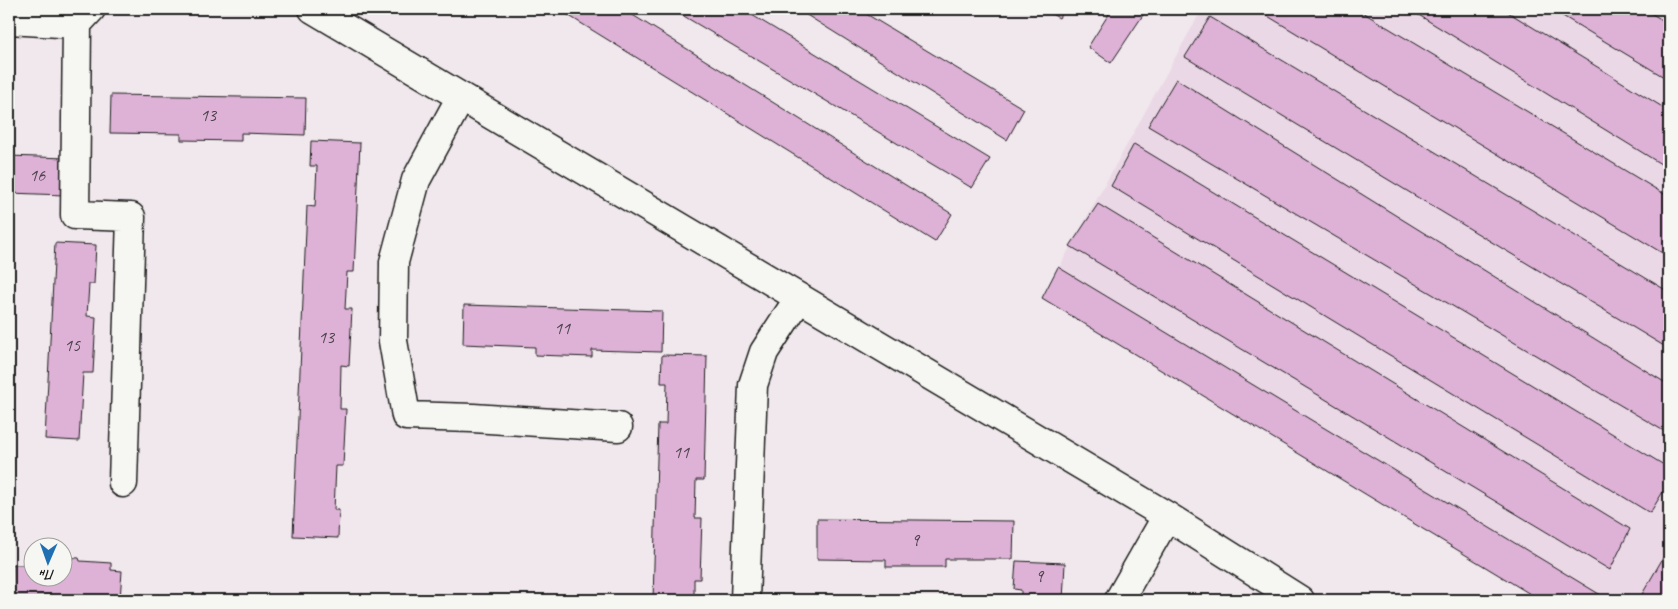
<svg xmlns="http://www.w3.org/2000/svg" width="1678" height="609" viewBox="0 0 1678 609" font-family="Caveat,sans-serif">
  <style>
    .built { fill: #ebd8e6 }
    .building { fill: #deb2d7; stroke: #1c1c1c }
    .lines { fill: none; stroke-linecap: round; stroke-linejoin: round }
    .minor-casing { stroke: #1c1c1c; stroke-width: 31 }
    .minor { stroke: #f6f6f2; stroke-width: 28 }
    .labels { text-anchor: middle; stroke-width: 4; stroke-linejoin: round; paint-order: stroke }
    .number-label { font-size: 18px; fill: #4c424b }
  </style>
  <rect width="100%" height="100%" fill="#f1e8ed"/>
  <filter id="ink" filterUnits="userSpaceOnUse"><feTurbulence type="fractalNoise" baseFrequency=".02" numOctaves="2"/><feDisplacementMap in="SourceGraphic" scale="10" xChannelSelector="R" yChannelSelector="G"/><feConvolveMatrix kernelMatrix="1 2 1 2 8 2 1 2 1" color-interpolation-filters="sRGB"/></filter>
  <g filter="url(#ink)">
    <path class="built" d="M1202,9H1669V600H1540L1042,298Z"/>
    <path class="building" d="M558,9H623L952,214L935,242Z
      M672,9H742L990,159L972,188Z
      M797,9H858L1024,109L1007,140Z
      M1042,9H1064L1059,18Z
      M1112,9H1147L1111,63L1088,47Z
      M1256,9H1357L1669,197V257Z
      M1409,9H1503L1669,111V169Z
      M1551,9H1644L1669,24V80Z
      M1210,17L1669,292V349L1185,57Z
      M1176,79L1669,385V434L1148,126Z
      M111,95L306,98L305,135L241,133V141L181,140V134L110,133Z
      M311,141L360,143L354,272H347L345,309H352L349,366L341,365L340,409H346L343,466H336L334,510H339L338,538L293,536L307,206L315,207L317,166H310Z
      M1134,144L1669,468V482L1650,513L1111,186Z
      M9,156L66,158L64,195L9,193Z
      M1098,204L1630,529L1610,570L1070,246Z
      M55,243L96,245L94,284H89L87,316L96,317L93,373H83L79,441L45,439Z
      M1058,267L1609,600H1540L1042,298Z
      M464,305L662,311L661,352L592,350V357L535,355V347L463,344Z
      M662,355L707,356L704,480H696L695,518H702L700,579H694V600H653L658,424H666L667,383H661Z
      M817,519L1014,521L1013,559H945V567H886V560L817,559Z
      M1667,551L1669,553V600H1648L1641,596Z
      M62,557L79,558L80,561L111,563V570L122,571L120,600H11L12,565H25V560H32V576H62Z
      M1016,561L1065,563L1063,600H1021V590L1014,589Z"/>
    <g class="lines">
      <g class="minor-casing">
        <path id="minor" d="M91,9L77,24L75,215L131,217L123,483
          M313,9L1167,516L1300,600
          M9,20L77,24
          M461,97L416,180L394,262L393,341L406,416L473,418L618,427
          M745,600L753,385L764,352L799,298
          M1119,600L1167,516"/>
      </g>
      <use href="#minor" class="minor"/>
    </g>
  </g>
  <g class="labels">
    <g class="number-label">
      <text x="208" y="121">13</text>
      <text x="37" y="181">16</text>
      <text x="562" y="334">11</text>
      <text x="326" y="343">13</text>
      <text x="72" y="351">15</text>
      <text x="681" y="458">11</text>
      <text x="915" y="546">9</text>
      <text x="1039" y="582">9</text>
    </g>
  </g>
  <rect width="1678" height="609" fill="none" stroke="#f6f6f2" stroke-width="30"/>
  <rect x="15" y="15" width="1648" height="579" fill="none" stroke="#1c1c1c" stroke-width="2" filter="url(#ink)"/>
  <g transform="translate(48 562) rotate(182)"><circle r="24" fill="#f6f6f2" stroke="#9f9f9c"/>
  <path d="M0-4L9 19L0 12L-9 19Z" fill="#1f6fb2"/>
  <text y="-8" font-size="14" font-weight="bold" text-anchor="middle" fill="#1c1c1c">Пн</text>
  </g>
</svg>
